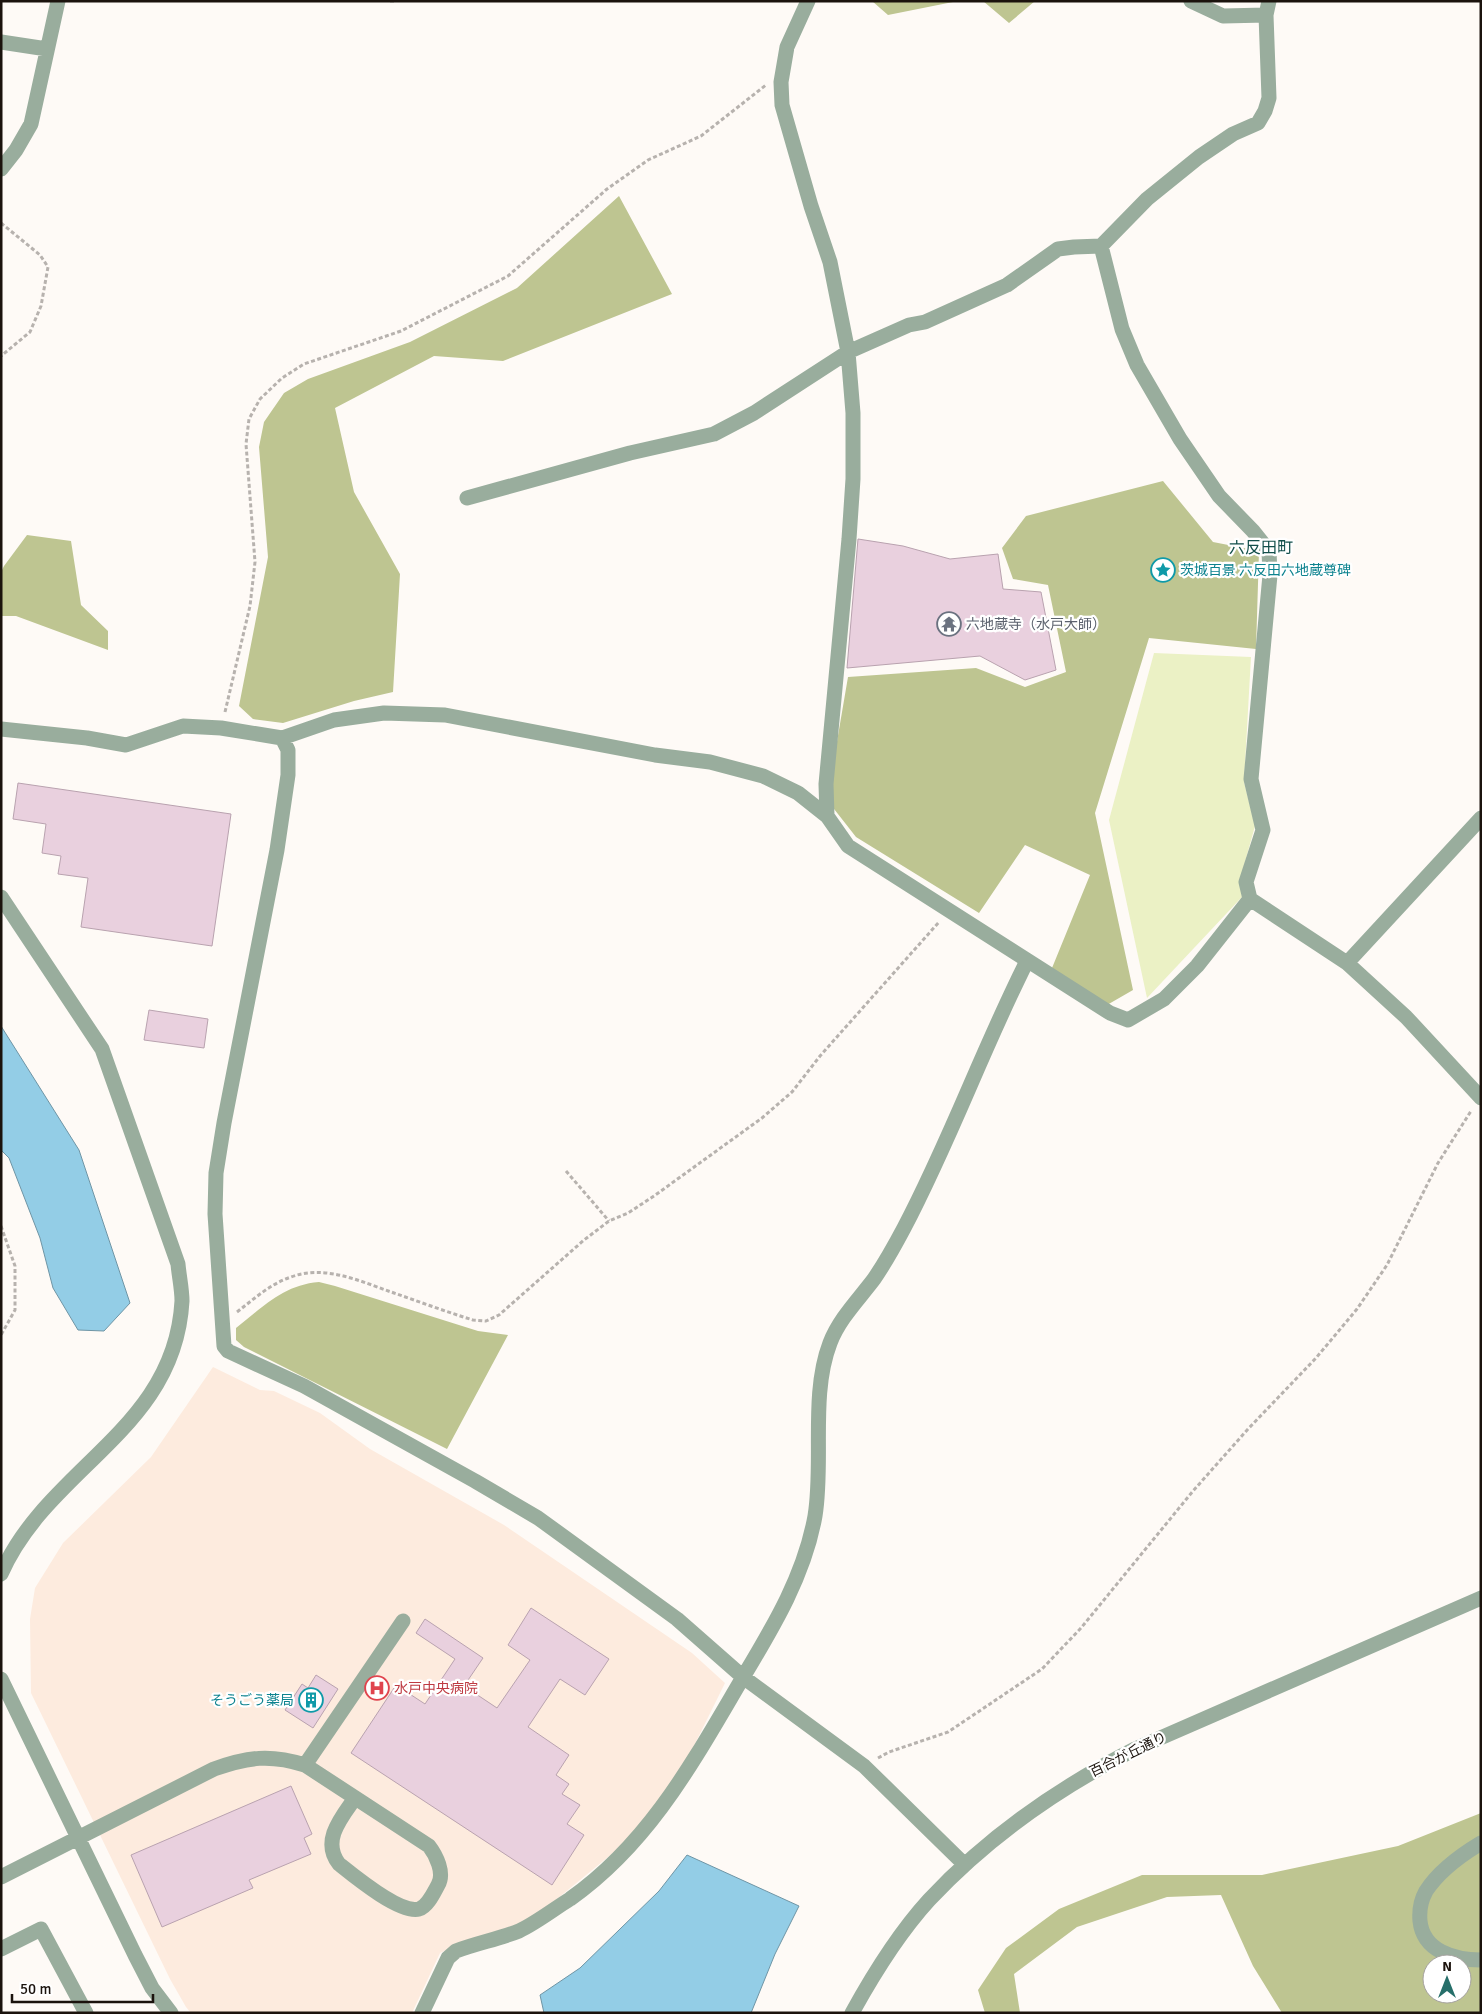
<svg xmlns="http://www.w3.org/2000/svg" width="1482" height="2014" viewBox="0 0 1482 2014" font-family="Signika,'Noto Sans JP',sans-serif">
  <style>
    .built { fill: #fdebde }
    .green { fill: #ebf1c5 }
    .forest { fill: #bec591; fill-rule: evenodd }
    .water { fill: #93cde6; stroke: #6f95a5 }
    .building { fill: #e9d0de; stroke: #b9a2af }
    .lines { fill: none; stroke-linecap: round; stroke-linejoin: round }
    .path { stroke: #b7b2ae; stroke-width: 3; stroke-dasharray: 4 2.5; stroke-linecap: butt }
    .minor { stroke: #99ad9d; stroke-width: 15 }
    .labels { text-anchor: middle; stroke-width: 4.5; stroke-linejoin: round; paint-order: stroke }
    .culture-label { font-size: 14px; fill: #0d838f; stroke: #fff; text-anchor: start }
    .worship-label { font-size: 14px; fill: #5b616d; stroke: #fff; text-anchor: start }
    .health-label { font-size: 14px; fill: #be3a42; stroke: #fff; text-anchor: start }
    .street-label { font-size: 14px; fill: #1b130d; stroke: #fff }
    .quarter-label { font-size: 16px; fill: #134f4b; stroke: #fff }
  </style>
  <rect width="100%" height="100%" fill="#fefaf6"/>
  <path class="built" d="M213,1367L260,1390L274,1391L320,1413L370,1449L504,1525L692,1653L725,1683L687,1760L641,1826L619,1848L546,1908L511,1928L465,1941L440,1953L412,2013H191L186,2007L170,1979L31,1693L30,1619L35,1588L63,1543L151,1457Z"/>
  <path class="green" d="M1154,653L1251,657L1244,782L1255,826L1240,880L1242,897L1147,998L1109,820Z"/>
  <path class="forest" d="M872,1H958L888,15Z
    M983,1H1035L1009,23Z
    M619,196L672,294L503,361L434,356L335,408L354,492L400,574L393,692L354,701L283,723L253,719L239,706L268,557L259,447L264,422L284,393L308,379L410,342L517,288Z
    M1163,481L1213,542L1259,551L1256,649L1149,638L1095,813L1133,990L1107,1005L1052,968L1090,875L1025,845L979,913L856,837L827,800L848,677L976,668L1025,687L1066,672L1048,585L1013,579L1002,548L1026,516Z
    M27,535L71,541L81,605L108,631V650L16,616H1V572L4,566Z
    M319,1282L335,1286L478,1331L508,1335L447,1449L244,1347L236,1340V1328C263,1307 283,1285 319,1282Z
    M1481,1813V2013H1282L1253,1966L1221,1895L1167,1897L1077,1927L1014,1974L1020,2013H985L978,1990L1006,1948L1059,1909L1142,1875H1262L1398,1846ZM1432,1964H1462V1994H1432Z"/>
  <path class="water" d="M1,1026L79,1150L130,1303L104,1331L78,1330L53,1288L40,1238L9,1158L1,1150Z
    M687,1855L799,1906L775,1954L751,2013H544L540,1995L580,1968L659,1891Z"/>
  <path class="building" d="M858,539L903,546L950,559L998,554L1003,589L1041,592L1056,670L1025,680L980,656L847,668Z
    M18,783L231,814L212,946L81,927L88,878L58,874L61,856L42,853L46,824L13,819Z
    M149,1010L208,1019L204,1048L144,1040Z
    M531,1608L609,1659L585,1695L560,1679L528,1727L569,1755L556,1775L569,1784L562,1794L580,1805L567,1824L584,1835L552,1885L351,1753L396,1685L425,1704L455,1659L416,1633L425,1619L483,1658L464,1686L497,1708L530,1660L508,1645Z
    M316,1675L338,1689L313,1728L285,1710L302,1684L308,1688Z
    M291,1786L312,1834L304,1838L311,1854L249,1880L253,1888L162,1927L131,1855Z"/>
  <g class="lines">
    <path class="path" d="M390,1H394
      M1,223L40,255L48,267L41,306L30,332L1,356
      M225,712L250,606L255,562L246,444L249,419L260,399L282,378L304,364L401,331L508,276L607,189L648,160L701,136L766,85
      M566,1171L609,1221
      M1,1226L15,1266V1310L1,1335
      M237,1312C254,1299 270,1284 291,1277C325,1264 362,1282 394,1293C420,1302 447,1312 473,1320L486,1321L499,1315L584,1240L609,1221L628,1213L654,1196L762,1118L792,1092L820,1056L939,922
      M878,1758L889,1752L948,1732L1042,1669L1081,1628L1193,1491L1248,1429L1316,1358L1357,1309L1387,1265L1438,1163L1471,1111"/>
    <path class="minor" d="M808,1L787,47L781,82L782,105L811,206L830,262L848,352L853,413V479L849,539L826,784L827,816
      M1191,1L1223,16L1266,15
      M1,42L47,49
      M1,169L16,150L31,124L58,1
      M1101,246L1122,329L1137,365L1180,439L1219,496L1253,531L1269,551L1270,575L1251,779L1263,830L1246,882L1250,899L1347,963L1406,1017L1481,1098
      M467,498L630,453L714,434L754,413L848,352L909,325L925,322L1007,285L1058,249L1074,247L1101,246L1147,199L1199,157L1233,134L1258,123L1265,111L1269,98L1266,15L1269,1
      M1,729L87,738L126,745L183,726L221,728L282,738L334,720L384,713L445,715L655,755L710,762L763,776L798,793L827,816L848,846L1110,1013L1128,1020L1164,999L1197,966L1250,899
      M282,738L288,750V775L277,850L224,1123L216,1173L215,1214L224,1346L228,1351L304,1386L475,1481L538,1518L677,1619L743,1677L864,1766L964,1864
      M1,897L102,1049L178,1264C179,1276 182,1289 182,1301C175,1430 48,1467 1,1574
      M1347,963L1481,818
      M1,1679L135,1955L152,1988L171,2013
      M305,1765L403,1621
      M1481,1843C1461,1855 1439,1871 1426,1891C1421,1900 1419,1910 1420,1921C1423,1951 1454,1960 1481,1960
      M1,1877L214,1769C248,1757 270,1754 305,1765L429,1846C436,1855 445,1873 438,1885C434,1892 428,1906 419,1909C400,1914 354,1876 339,1864C321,1841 341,1818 355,1798
      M1,1949L41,1929L86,2013
      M422,2013L448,1958L456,1951C477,1943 499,1939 519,1931C536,1923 554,1909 570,1899C648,1844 692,1764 739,1684C770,1632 804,1578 815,1516C824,1462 810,1395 830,1343C839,1319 859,1299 874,1279C885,1263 895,1245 904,1228C950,1141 983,1048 1027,961
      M852,2013C874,1973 898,1934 929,1900C988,1837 1058,1788 1135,1749L1481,1598"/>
  </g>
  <defs>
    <g id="sight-ring" transform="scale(1.25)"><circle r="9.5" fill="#fff" stroke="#0f9aa8" stroke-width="1.5"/><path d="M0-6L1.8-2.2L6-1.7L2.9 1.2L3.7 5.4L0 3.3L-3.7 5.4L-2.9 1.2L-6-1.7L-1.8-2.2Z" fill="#0f9aa8"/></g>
    <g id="temple-ring" transform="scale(1.25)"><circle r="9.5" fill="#fff" stroke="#6b7280" stroke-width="1.5"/><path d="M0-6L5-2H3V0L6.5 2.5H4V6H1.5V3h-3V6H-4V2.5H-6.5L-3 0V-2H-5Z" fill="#6b7280"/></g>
    <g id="hospital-ring" transform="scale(1.25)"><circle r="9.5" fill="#fff" stroke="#e0444e" stroke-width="1.5"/><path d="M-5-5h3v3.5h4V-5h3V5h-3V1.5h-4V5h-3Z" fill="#e0444e"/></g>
    <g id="building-ring" transform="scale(1.25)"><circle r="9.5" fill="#fff" stroke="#0f9aa8" stroke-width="1.5"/><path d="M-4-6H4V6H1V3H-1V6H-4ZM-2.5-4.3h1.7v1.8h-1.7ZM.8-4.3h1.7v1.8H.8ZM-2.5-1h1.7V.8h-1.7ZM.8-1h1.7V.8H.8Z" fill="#0f9aa8"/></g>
  </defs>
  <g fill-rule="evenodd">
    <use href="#sight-ring" x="1163" y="570"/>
    <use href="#temple-ring" x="949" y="624"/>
    <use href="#hospital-ring" x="377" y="1688"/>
    <use href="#building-ring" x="311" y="1700"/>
  </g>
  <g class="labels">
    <g class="culture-label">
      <text x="1180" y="575">茨城百景 六反田六地蔵尊碑</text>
      <text x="294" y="1705" text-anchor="end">そうごう薬局</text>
    </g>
    <g class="worship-label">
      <text x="966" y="629">六地蔵寺（水戸大師）</text>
    </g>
    <g class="health-label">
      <text x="394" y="1693">水戸中央病院</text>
    </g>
    <g class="street-label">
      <text transform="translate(1128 1754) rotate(-26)" y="5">百合が丘通り</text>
    </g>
    <g class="quarter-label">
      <text x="1261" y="553">六反田町</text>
    </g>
  </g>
  <rect width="1482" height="2014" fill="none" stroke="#1b130d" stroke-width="5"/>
  <g transform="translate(1447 1979)"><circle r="24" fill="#ffffff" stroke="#a4a19e"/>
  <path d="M0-4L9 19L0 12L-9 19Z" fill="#266f6a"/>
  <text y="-8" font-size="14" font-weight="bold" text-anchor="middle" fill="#1b130d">N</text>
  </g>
  <path d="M12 1994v8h141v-8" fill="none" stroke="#1b130d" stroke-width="2.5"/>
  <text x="20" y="1994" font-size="15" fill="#1b130d" stroke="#ffffff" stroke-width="4" paint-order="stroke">50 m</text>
</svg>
